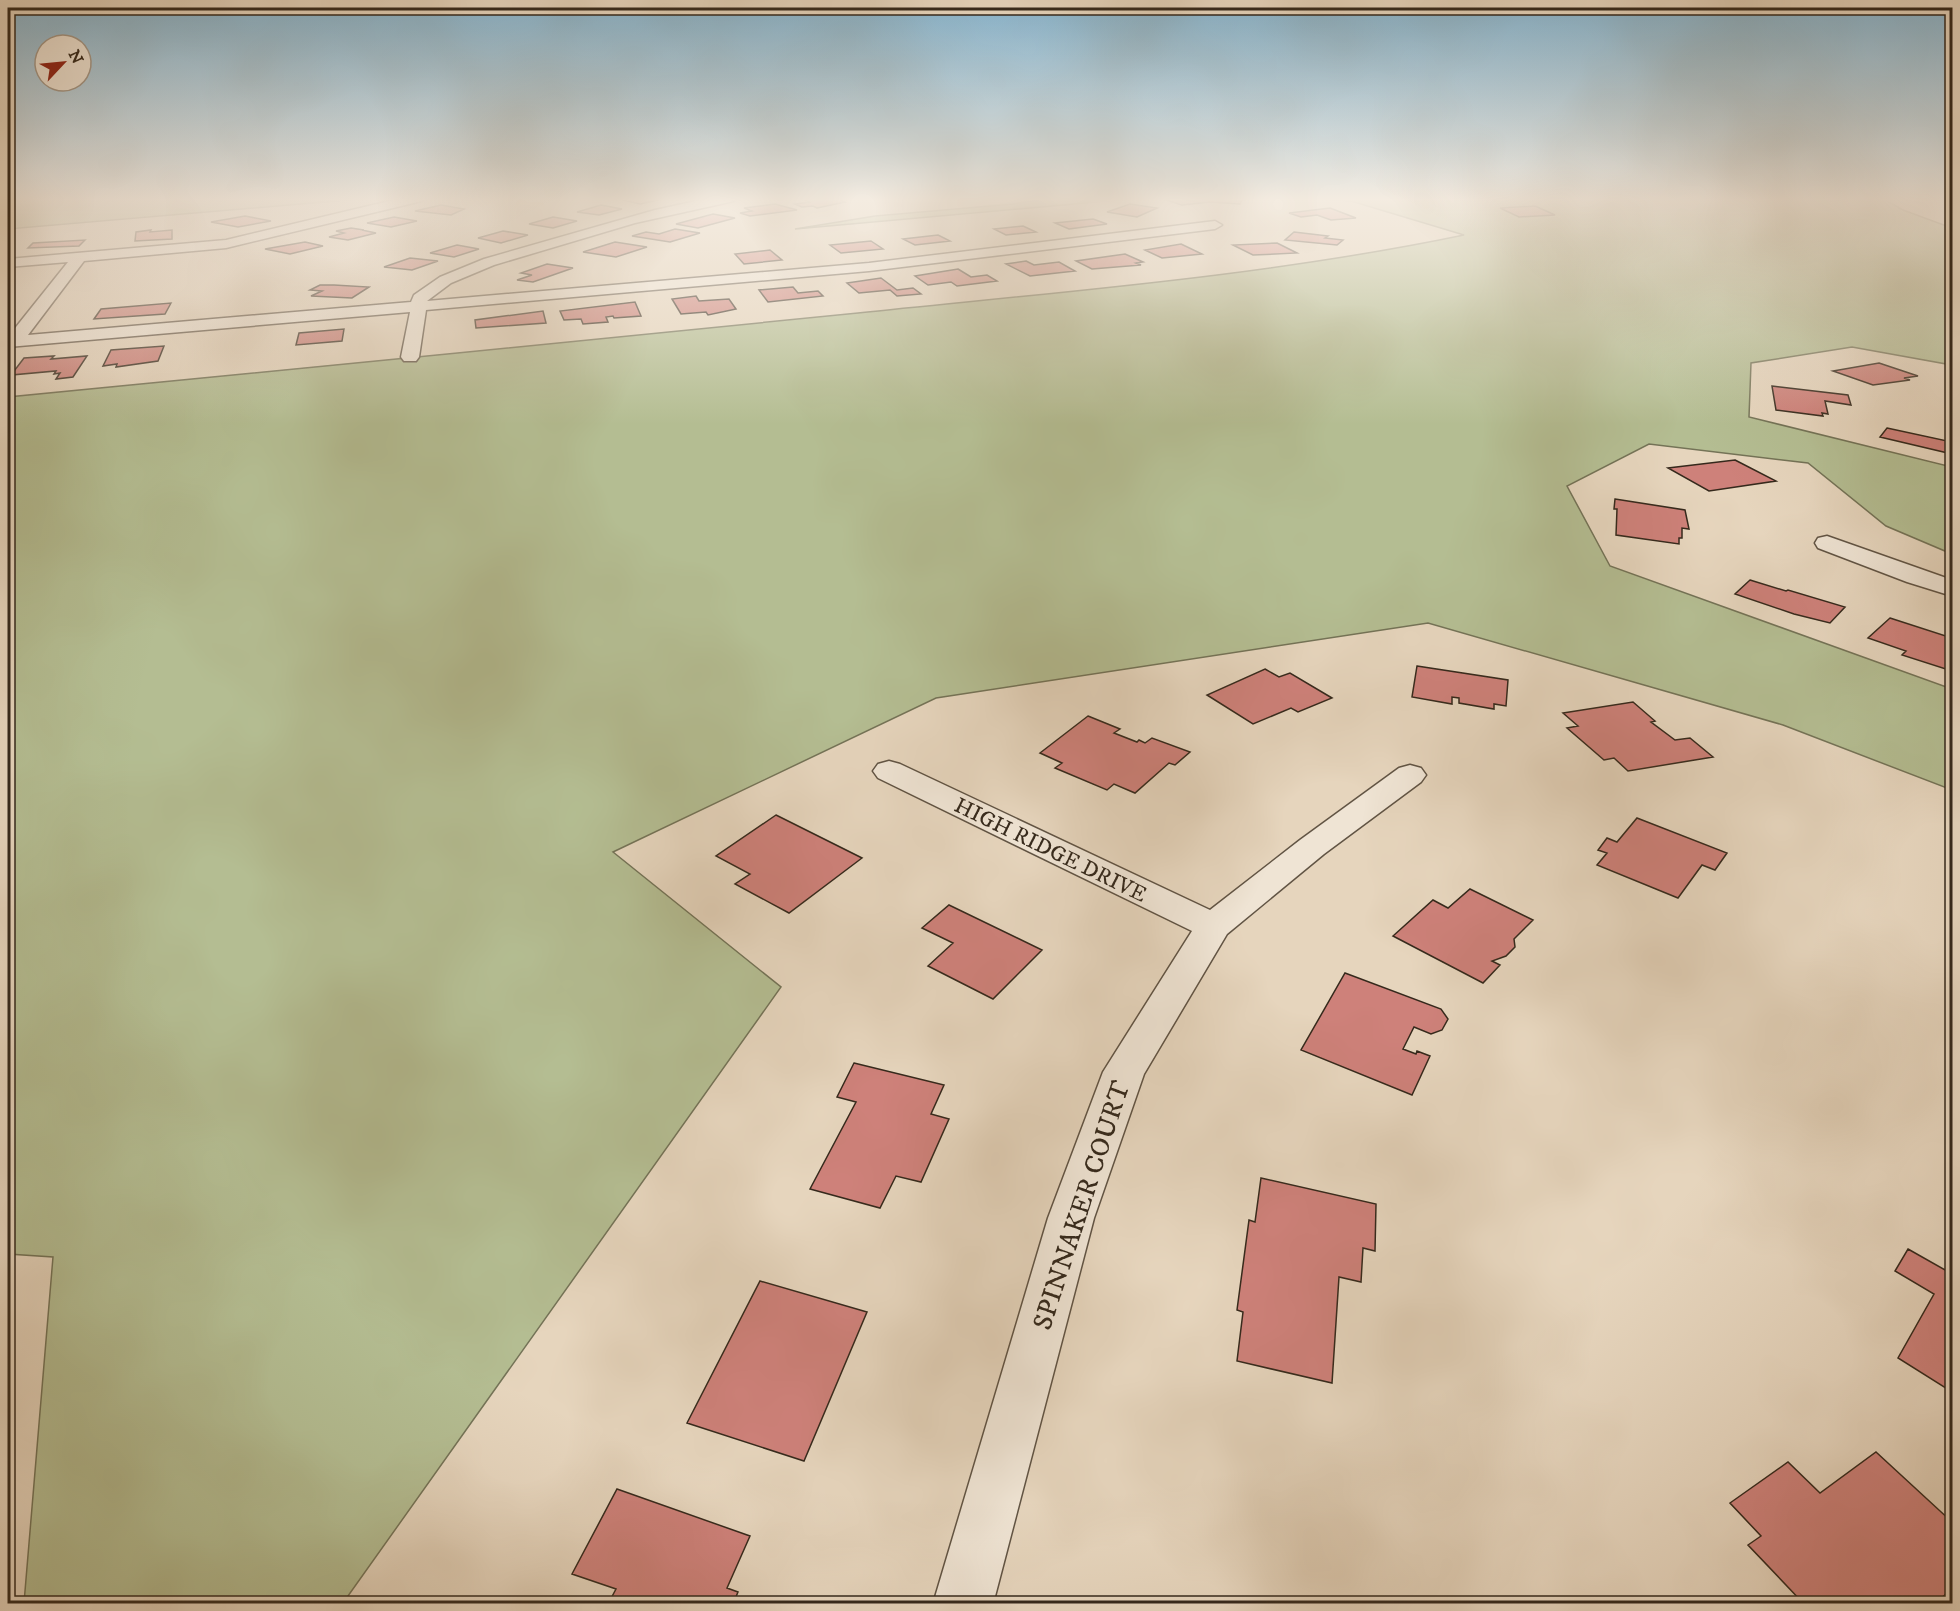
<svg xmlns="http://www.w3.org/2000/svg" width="1960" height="1611" viewBox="0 0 1960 1611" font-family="'IM FELL DW Pica',serif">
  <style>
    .green { fill: #b4bd92; stroke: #747357; stroke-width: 1.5 }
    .building { fill: #ce817a; stroke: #35291c; stroke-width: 1.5 }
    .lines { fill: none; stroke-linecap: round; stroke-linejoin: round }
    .minor-casing { stroke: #615444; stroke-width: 3 }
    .minor { fill: #efe4d4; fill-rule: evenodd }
    .labels { text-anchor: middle; stroke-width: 6; stroke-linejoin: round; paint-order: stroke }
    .street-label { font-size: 22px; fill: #35291c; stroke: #efe4d4 }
    .near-street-label { font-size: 27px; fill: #35291c; stroke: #efe4d4 }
  </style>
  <rect width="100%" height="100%" fill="#e6d5bd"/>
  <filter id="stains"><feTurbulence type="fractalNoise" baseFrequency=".00333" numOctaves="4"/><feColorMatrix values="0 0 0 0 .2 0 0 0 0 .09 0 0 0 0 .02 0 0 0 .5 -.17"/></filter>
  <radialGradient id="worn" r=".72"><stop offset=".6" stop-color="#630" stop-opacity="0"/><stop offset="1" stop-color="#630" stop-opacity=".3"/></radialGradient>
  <path class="green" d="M8,198H370L8,229Z
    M1044,198H1140L795,229L875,216L1013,204Z
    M1311,198H1882L1903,210L1952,228V365L1852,347L1751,363L1749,417L1952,467V554L1886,526L1808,463L1649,444L1567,486L1610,566L1952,689V790L1783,725L1428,623L936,698L613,852L781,987L343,1603H24L53,1257L8,1254V397C291,369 575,342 858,313C1059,292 1267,276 1464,235L1351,201Z"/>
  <path class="building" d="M632,198H667L640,204L623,200Z
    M836,198L845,202L817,208L813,206L802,207L795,204L809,202L803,199Z
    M1179,198H1221L1242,200L1240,204L1210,202L1182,205L1166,200Z
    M775,204L797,210L750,216L740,213L752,211L744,208Z
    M1130,204L1157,208L1137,217L1107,212Z
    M441,205L464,209L451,215L415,211Z
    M601,205L622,209L599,215L577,212Z
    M1535,206L1555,215L1519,217L1500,208Z
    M1330,208L1356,218L1331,220L1317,215L1301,217L1289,213Z
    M713,214L735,218L698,228L676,224Z
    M245,216L271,221L238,227L211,222Z
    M394,217L417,221L391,227L367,223Z
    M553,217L577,221L553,228L529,224Z
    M1093,219L1107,224L1069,229L1055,223Z
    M1023,226L1036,232L1006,235L994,229Z
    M351,228L364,230H362L376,233L348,240L329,237L344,233L336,231Z
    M675,229L700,233L670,242L632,236L646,232L659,234Z
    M151,230L150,232L172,230V239L135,241L136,232Z
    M503,231L528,235L501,243L478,238Z
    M1294,232L1328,236L1325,238L1343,240L1337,245L1285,240Z
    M938,235L950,241L915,245L903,239Z
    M85,240L79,246L28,248L33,243Z
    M871,241L883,249L841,253L830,245Z
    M305,242L323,246L290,254L265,249Z
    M615,242L647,247L616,257L583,252Z
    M1277,243L1297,253L1253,255L1233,245Z
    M1181,244L1202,254L1162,258L1145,250Z
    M457,245L479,249L454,257L430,253Z
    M770,250L782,260L744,264L735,254Z
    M1125,254L1143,262L1136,263L1141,265L1092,269L1076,261Z
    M410,258L438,261L412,270L384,267Z
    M1026,261L1034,265L1059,262L1075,271L1030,276L1006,264Z
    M547,264L573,268L533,282L517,280L532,275L521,273Z
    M958,269L971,277L987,275L997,281L957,286L951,282L928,285L915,276Z
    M881,278L897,290L913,288L921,294L897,296L890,290L859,293L847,283Z
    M320,285H334L369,287L352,298L311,296L322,291L310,290Z
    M793,287L798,293L818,291L823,296L768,302L759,290Z
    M696,296L699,301L729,299L736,309L708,315L706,312L681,314L672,299Z
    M635,302L641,316L614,318L613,316L606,317L608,322L583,324L581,319L564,320L560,311Z
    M171,303L165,314L94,319L101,309Z
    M543,311L546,323L476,328L475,320Z
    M344,329L342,341L296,345L299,333Z
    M164,346L158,361L116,367L117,364L103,366L111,350Z
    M54,356L51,359L87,356L73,377L56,379L60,373L54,374L56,371L11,375L24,358Z
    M1879,363L1918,376L1904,378L1910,380L1873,385L1833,371Z
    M1772,386L1848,395L1851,405L1825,401L1828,414L1822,413L1823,416L1776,410Z
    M1887,428L1952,442V454L1880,437Z
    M1735,460L1776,481L1709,491L1668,468Z
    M1615,499L1685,510L1689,529L1682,528V538H1679V544L1616,535L1617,509H1614Z
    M1750,580L1786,591L1788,590L1845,607L1830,623L1794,614L1735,594Z
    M1890,618L1952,638V671L1902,655L1906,651L1868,638Z
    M1417,666L1508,680L1506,706L1494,704V709L1459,703V698L1452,697V704L1412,697Z
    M1265,669L1279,677L1290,673L1332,698L1298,712L1291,708L1253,724L1207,695Z
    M1633,702L1655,721L1651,722L1675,740L1690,738L1713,757L1628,771L1614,758L1604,760L1567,728L1578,726L1563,713Z
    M1088,716L1120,729L1114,733L1137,742L1139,740L1145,743L1152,738L1190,752L1175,765L1169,763L1135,793L1114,784L1107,790L1055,768L1062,763L1040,753Z
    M776,815L862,858L789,913L735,884L750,874L716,856Z
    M1637,818L1727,853L1715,870L1702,865L1678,898L1597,865L1607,853L1598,850L1607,838L1617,842Z
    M1470,889L1533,920L1514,939L1515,947L1506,956L1492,961L1500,965L1483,983L1393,936L1433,900L1448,908Z
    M949,905L1042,950L993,999L928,966L953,943L922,928Z
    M1345,973L1441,1009L1448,1019L1442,1030L1431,1034L1414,1027L1403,1049L1416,1054L1417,1051L1430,1056L1412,1095L1301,1050Z
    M854,1063L944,1085L931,1114L949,1119L921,1182L896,1176L880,1208L810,1189L856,1102L837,1097Z
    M1261,1178L1376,1204L1375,1251L1363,1248L1361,1282L1339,1277L1332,1383L1237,1361L1243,1312L1237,1310L1249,1220L1255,1222Z
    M1908,1249L1945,1270L1952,1255V1392L1898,1358L1934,1294L1895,1271Z
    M760,1281L867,1312L804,1461L687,1423Z
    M1876,1452L1952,1522V1589L1934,1604H1804L1748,1545L1761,1536L1730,1503L1788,1462L1820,1493Z
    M617,1489L750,1536L727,1588L738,1592L733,1604H608L616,1589L572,1574Z"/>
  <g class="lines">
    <g class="minor-casing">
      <path id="minor" d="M402,198H424L422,201L226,248L84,261L28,335L411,302L414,295L440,277L484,259L655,210L710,198H736L734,201L635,223L494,265L451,283L427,301L869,263L1215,221L1222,225L1215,229L869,271L426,310L419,357L416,361H404L401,357L410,312L8,347V337L68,262L8,267V259L226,240Z
        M1827,536L1952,580V596L1907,582L1818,548L1815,543L1818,538Z
        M889,761L900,764L1210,910L1300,840L1399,768L1410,765L1421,768L1426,775L1421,782L1324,854L1227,934L1144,1074L1094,1218L993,1604H933L1048,1218L1103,1072L1192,931L878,778L873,771L878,764Z"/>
    </g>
    <use href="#minor" class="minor"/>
  </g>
  <linearGradient id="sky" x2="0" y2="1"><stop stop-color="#87b6d1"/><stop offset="0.47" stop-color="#f4ece1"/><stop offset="1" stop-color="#f4ece1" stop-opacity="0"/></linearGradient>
  <rect width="1960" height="424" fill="url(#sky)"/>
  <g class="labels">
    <g class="street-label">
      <text transform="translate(1051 849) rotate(26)" y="8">HIGH RIDGE DRIVE</text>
    </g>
    <g class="near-street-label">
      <text transform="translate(1081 1205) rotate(-72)" y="9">SPINNAKER COURT</text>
    </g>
  </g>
  <rect width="1960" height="1611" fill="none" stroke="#e6d5bd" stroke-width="30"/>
  <rect x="9" y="9" width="1942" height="1593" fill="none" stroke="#35291c" stroke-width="3"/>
  <rect x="15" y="15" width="1930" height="1581" fill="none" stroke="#35291c" stroke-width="1.5"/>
  <g transform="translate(63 63) rotate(64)"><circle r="28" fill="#efe4d4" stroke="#a5998a" stroke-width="1.5"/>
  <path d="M0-4.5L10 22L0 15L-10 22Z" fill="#8f2418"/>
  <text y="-9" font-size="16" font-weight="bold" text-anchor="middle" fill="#35291c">N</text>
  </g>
  <rect width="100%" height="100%" filter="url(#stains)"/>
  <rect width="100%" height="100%" fill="url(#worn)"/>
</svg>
